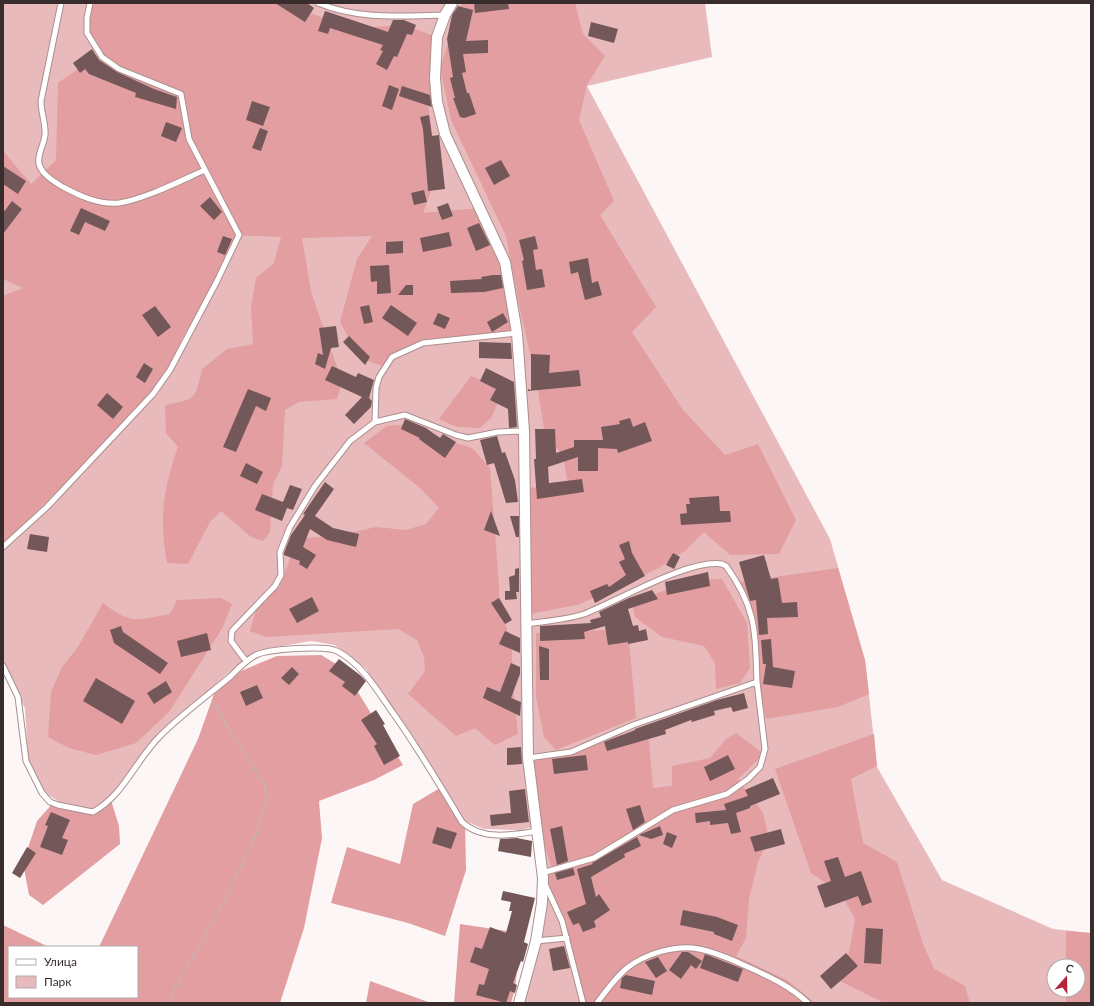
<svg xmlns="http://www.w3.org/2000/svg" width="1094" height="1006" viewBox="0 0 1094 1006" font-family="Lato,sans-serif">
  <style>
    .green { fill: #e9babb; fill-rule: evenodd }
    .forest { fill: #e29ea0 }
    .building { fill: #745859 }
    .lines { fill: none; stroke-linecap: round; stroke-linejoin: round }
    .service-casing { stroke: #ac8e8e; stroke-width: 7 }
    .minor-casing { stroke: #ac8e8e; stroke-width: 12 }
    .path { stroke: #bfb7b7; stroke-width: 2; stroke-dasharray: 3 2; stroke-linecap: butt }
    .service { stroke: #fff; stroke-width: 5 }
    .minor { stroke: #fff; stroke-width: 10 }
  </style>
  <rect width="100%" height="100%" fill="#fdf6f6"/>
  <path class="green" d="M3,3H705L712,57L587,86L830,539L865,660L877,767L942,880L1053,929L1091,933V1003H521L540,915L539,826L520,830L484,829L465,821L440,788L366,669L335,645L311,641L259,650L227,674L190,707L152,747L117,796L93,811L68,807L43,792L28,761L25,708L3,671ZM1054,966H1078V990H1054Z"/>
  <path class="forest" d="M87,3H284L300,10L355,28L405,25L434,36L430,52L431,90L428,105L438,172L423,213L479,208L501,256L516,330L459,342L422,343L382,366L360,358L340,322L357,259L372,236L302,238L311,292L342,381L337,399L299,402L285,410L282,466L273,484L270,532L263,541L251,537L221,511L210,522L188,564L167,563C159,519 163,489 178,447L166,433L165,405C196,399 195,400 202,369L227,349L253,344L251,307L256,278L274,263L281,237L235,235L218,280L184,335L164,376L124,427L86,467L52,496L3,545V296L23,288L3,279V151L31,184L56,160L58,83L100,53C88,37 80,24 87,3Z
    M462,3H575L583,34L605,56L587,85L579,120L614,201L600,215L656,307L632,332L683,410L725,455L758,444L796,520L779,554L730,555L704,532L686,550L657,569L580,604L531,614L528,488L568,485L563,455L545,435L537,384L519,305L506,236L451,120L440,67Z
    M471,376L504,389L491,418L480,428L457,427L439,419Z
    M411,424L444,439L472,448L490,468L499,585V607L512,643V676L518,734L495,745L475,728L456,736L408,694L425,671L424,657L417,640L398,629L266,637L250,631L256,610L280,586L297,539L341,535L376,527L406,530L426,524L439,508L420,488L364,443L387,426Z
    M838,568L865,660L869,694L838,707L766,719L758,678L759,646L752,618L739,582Z
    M722,579L747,623L750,668L740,683L716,689L715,663L704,646L662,637L635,617L632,603L691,580Z
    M221,598L232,604L223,627L169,712L136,743L96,755L69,748L48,737L51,692L62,667L78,647L103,603C132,625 136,620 170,614L177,600Z
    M628,629L636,718L556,750L544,737L536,697V633Z
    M321,655L343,668L403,765L374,780L319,801L322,838L304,928L280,1003H3V925L49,947H9V997H137V947H99L198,739L214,694L241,671L277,656Z
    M648,731L653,788L672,786V766L710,758L726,739L736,733L764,754L738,779L763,813L769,839L758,862L749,899L746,938L736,956L787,980L815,1003H584L556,900L545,875L552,870L539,826L531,760L560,753L594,739Z
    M874,734L877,766L851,779L863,843L897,862L923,944L934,969L965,986L970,1003H884L840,981L846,968L855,919L840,892L811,873L775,769Z
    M440,788L465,821L466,870L445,936L408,923L331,903L347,847L400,864L413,804Z
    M111,800L119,826L120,844L43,905L29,895L23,863L37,821L53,803L93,811Z
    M460,924L521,933L515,989L511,1003H454Z
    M1066,931L1091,933V1003H1066V990H1078V966H1066Z
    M370,981L431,1003H366Z"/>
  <path class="building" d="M275,3H307L314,8L305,22Z
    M474,3H508L509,9L475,13Z
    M458,6L473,10L466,41L488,40V53L463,54L466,72L462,73L467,93H469L476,114L464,118L460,117L453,98H455L450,78L453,77L447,39L452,15Z
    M325,11L388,32L393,20H404L416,25L412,35L407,34L397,57L394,56L387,70L376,64L383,51L380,50L383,45L330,28L328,34L318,31Z
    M591,22L618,29L614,43L588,36Z
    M92,49L99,60L117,72L154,89L177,97L176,109L135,97L136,93L89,74L85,69L80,73L73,63Z
    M389,85L399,89L392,110L382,106Z
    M402,86L430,95L432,107L399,96Z
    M252,101L270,107L263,126L246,120Z
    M429,115L432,136L439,135L445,189L428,191L423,129L420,117Z
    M166,122L182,128L176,142L161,136Z
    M260,128L268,131L261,151L252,148Z
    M501,160L510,176L494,185L485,168Z
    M3,166L26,181L18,194L3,184Z
    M424,190L427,202L414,205L411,193Z
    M210,197L222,212L214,220L200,206Z
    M12,201L22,209L3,234V213Z
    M448,203L453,216L442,220L437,207Z
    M81,208L110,221L105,231L85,222L79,235L70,231Z
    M479,223L490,245L476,251L467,228Z
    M449,232L452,246L423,252L420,238Z
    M223,236L232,239L225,255L217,252Z
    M535,236L538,249L533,250L536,270L542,269L545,287L527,290L522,261L524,260L519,240Z
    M403,241V253L386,254V242Z
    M588,258L592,283L598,281L602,295L585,300L578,272L571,274L569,262Z
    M389,265L391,293L377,294V281L371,282L370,266Z
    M493,275H501L503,288L484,292L451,293L450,281L482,279L481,277Z
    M406,285H413V295H398Z
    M369,305L373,322L364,324L360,307Z
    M391,305L417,323L408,336L382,318Z
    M155,306L171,327L158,337L142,315Z
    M438,313L450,318L445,329L433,324Z
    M503,313L508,322L492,332L487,322Z
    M336,326L339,347L331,348L325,369L315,364L318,353L323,355L319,328Z
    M349,336L370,357L365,365L343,342Z
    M479,342L511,343L512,359L479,358Z
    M531,354L550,355L549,373L579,370L581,386L528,391V389L531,390Z
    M144,363L153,369L145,383L136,377Z
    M332,366L356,377L358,373L374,380L369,398L372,401L371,407L354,424L345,415L362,397L325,380Z
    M486,368L514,382L517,427L509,428L508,409L490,400L496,389L480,381Z
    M248,389L271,398L266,411L256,406L236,452L223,447Z
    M107,393L123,407L113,419L97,405Z
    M630,418L633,427L645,422L652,441L618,453L617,449L598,448V471H578V457L548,467L549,483L582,479L584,492L537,499L534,459H536L535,429H555L556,453L574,447V440H603L601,427L620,424L619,421Z
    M405,419L426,428L440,438L443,434L456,442L445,458L419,439L420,438L401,429Z
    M497,436L502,453L505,452L515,480L518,502L506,503L494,463L487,465L480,440Z
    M246,463L263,472L257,484L240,476Z
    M325,482L334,489L315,516L333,528L359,534L356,547L327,540L310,529L303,547L316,555L307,569L299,564L300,561L284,555V553L291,535L305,515L303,514Z
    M290,485L302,489L293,510L287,508L282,521L255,510L262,494L283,502Z
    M719,496L720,511H730L731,522L681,525L680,514L687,513L686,504H690L689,498Z
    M491,511L500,536L484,530Z
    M510,516H519V537H516Z
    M30,534L49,537L47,552L27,549Z
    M629,541L632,553L645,576L595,603L590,591L607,584L609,587L626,575L619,562L625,559L619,545Z
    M673,553L680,557L674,569L666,565Z
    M764,555L771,579L778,578L782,603L797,602L798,617L767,618L768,634L759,635L756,600L750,601L739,562Z
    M519,568V592H516L517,599L505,600V591H510L509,577L515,575V569Z
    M708,572L710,586L667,595L665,582Z
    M652,590L658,599L628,609L633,626L638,625L639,631L646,629L648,640L628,644V642L608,645L605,626L584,632L585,639L540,641V626L591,623L590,620L601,617L599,612L629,598Z
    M312,597L319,611L297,623L289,609Z
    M499,598L512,620L505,624L491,603Z
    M121,626L123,632L168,663L160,674L114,643L110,630Z
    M505,631L520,638V653L499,644Z
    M207,633L211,650L181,657L177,641Z
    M771,639L773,667L795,671L792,688L763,684L766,664H763L761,640Z
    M539,646L549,649V680H540Z
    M339,659L360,675L366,681L355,696L342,686L345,682L329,671Z
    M511,663L520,667V674L511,698L521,702L520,716L483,698L487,687L500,692Z
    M292,667L299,674L289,685L281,678Z
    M96,678L135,701L122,724L83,701Z
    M166,681L172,692L154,704L147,693Z
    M257,685L263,698L246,706L240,692Z
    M744,693L748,708L733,712L731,707L714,711L715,715L692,722L691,720L665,730L666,734L607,751L604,742L635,730V729L717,700Z
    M376,710L385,724L383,725L400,756L384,765L374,746L377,744L361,720Z
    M521,747L522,764L507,765V748Z
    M586,755L588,770L554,774L552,759Z
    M728,755L735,769L710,781L704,767Z
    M773,778L780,794L750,806V808L736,813L741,832L731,834L728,823L710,825V821L696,823L695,813L726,810L724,804L748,796L745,790Z
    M525,789L529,822L491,826L490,815L511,813L509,791Z
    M640,805L645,822L633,830L626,809Z
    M51,812L70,820L62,838L68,840L62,855L40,847L48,826L45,825Z
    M562,826L568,861L557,865L550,829Z
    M660,826L663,835L651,839L639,835Z
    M437,827L457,833L451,849L432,843Z
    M781,829L785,844L755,852L750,837Z
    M667,832L677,836L672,848L663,844Z
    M637,837L641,846L624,854L625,857L591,877L596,897L599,894L610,910L594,921L596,927L583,932L579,923L573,925L567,912L586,904L577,869L593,864L592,863Z
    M517,838L532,841L531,857L498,851L500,839Z
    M27,847L36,853L20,878L12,873Z
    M838,857L845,877L861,871L872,902L862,906L858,896L825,908L817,886L831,881L824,861Z
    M573,868L575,875L557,880L555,873Z
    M503,891L535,898L524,942L528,944L523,962L521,961L513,983L517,985L515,993L510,991L506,1003L476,995L479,984L484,985L489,969L470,962L475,947L482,949L490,927L506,933L512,911H509L511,902L501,900Z
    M683,910L717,917L738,925L732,941L714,934V932L680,925Z
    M866,928L883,929L881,964L864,963Z
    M564,946L570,968L553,971L549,949Z
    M682,952H688L702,961L696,969L691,965L681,979L669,970Z
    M846,953L858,966L831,989L820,976Z
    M705,954L743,969L738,982L700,968Z
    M658,957L667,971L656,978L645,962Z
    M626,975L655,981L652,995L620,988L622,978Z"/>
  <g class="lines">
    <g class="service-casing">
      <path id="service" d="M61,3L41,101C41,113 46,124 45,135C44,145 37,154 39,164C42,175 55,182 63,187C80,196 99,205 119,203C145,199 180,181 205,170
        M318,3C359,20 401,16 445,15
        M375,422L376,388L379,377L392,357L423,343L517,333
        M3,547L47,507L153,394L170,370L217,281L239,235L189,139L181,94L119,69L102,57L87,33V18L90,3
        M526,624C545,621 566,620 584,614C618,601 688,559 722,564L726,566C757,609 755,632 757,682L633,725L571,752L528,758
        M246,661L231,641L232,631L275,586L281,575L280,552L290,527L315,486L350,441L375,422L405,415L456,435L468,438L498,432L524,431
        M3,666L18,697L26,761L42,793L50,802L58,805L93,812C124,795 135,761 160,736C182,714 207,696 231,676C239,668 246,660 256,655C268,649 326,645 337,651C362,664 377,690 393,713C418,748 440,785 462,822C482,841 513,835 537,831
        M542,873L594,858L673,810L727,794L748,779L760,767L765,749L757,682
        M545,884L562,921L583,1003
        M536,941L567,938
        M597,1003C606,991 615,978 627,968C645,954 676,944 699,949C716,952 733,960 748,967C770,977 790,986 808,1003"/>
    </g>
    <g class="minor-casing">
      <path id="minor" d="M452,3L445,15L437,37L435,78L437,102L445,134L505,262L517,333L524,431L528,758L543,878L542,903L536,941L519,1003"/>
    </g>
    <path class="path" d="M167,1003L221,907L255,838L267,799L265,786L226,725L213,701"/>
    <use href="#service" class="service"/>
    <use href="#minor" class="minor"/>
  </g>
  <rect width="1094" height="1006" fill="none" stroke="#382c2c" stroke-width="8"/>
  <rect x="8" y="946" width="130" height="52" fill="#ffffff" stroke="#afabab"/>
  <rect x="16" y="959" width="20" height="6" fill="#ffffff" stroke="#afabab"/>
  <text x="44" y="966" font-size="12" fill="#382c2c">Улица</text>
  <rect x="16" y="976" width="20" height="12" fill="#e9babb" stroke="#afabab"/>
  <text x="44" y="986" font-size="12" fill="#382c2c">Парк</text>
  <g transform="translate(1066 978) rotate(20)"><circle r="19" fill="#ffffff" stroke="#afabab"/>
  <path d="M0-3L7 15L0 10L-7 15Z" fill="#b6243e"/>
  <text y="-6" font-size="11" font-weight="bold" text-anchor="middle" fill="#382c2c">С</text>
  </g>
</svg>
